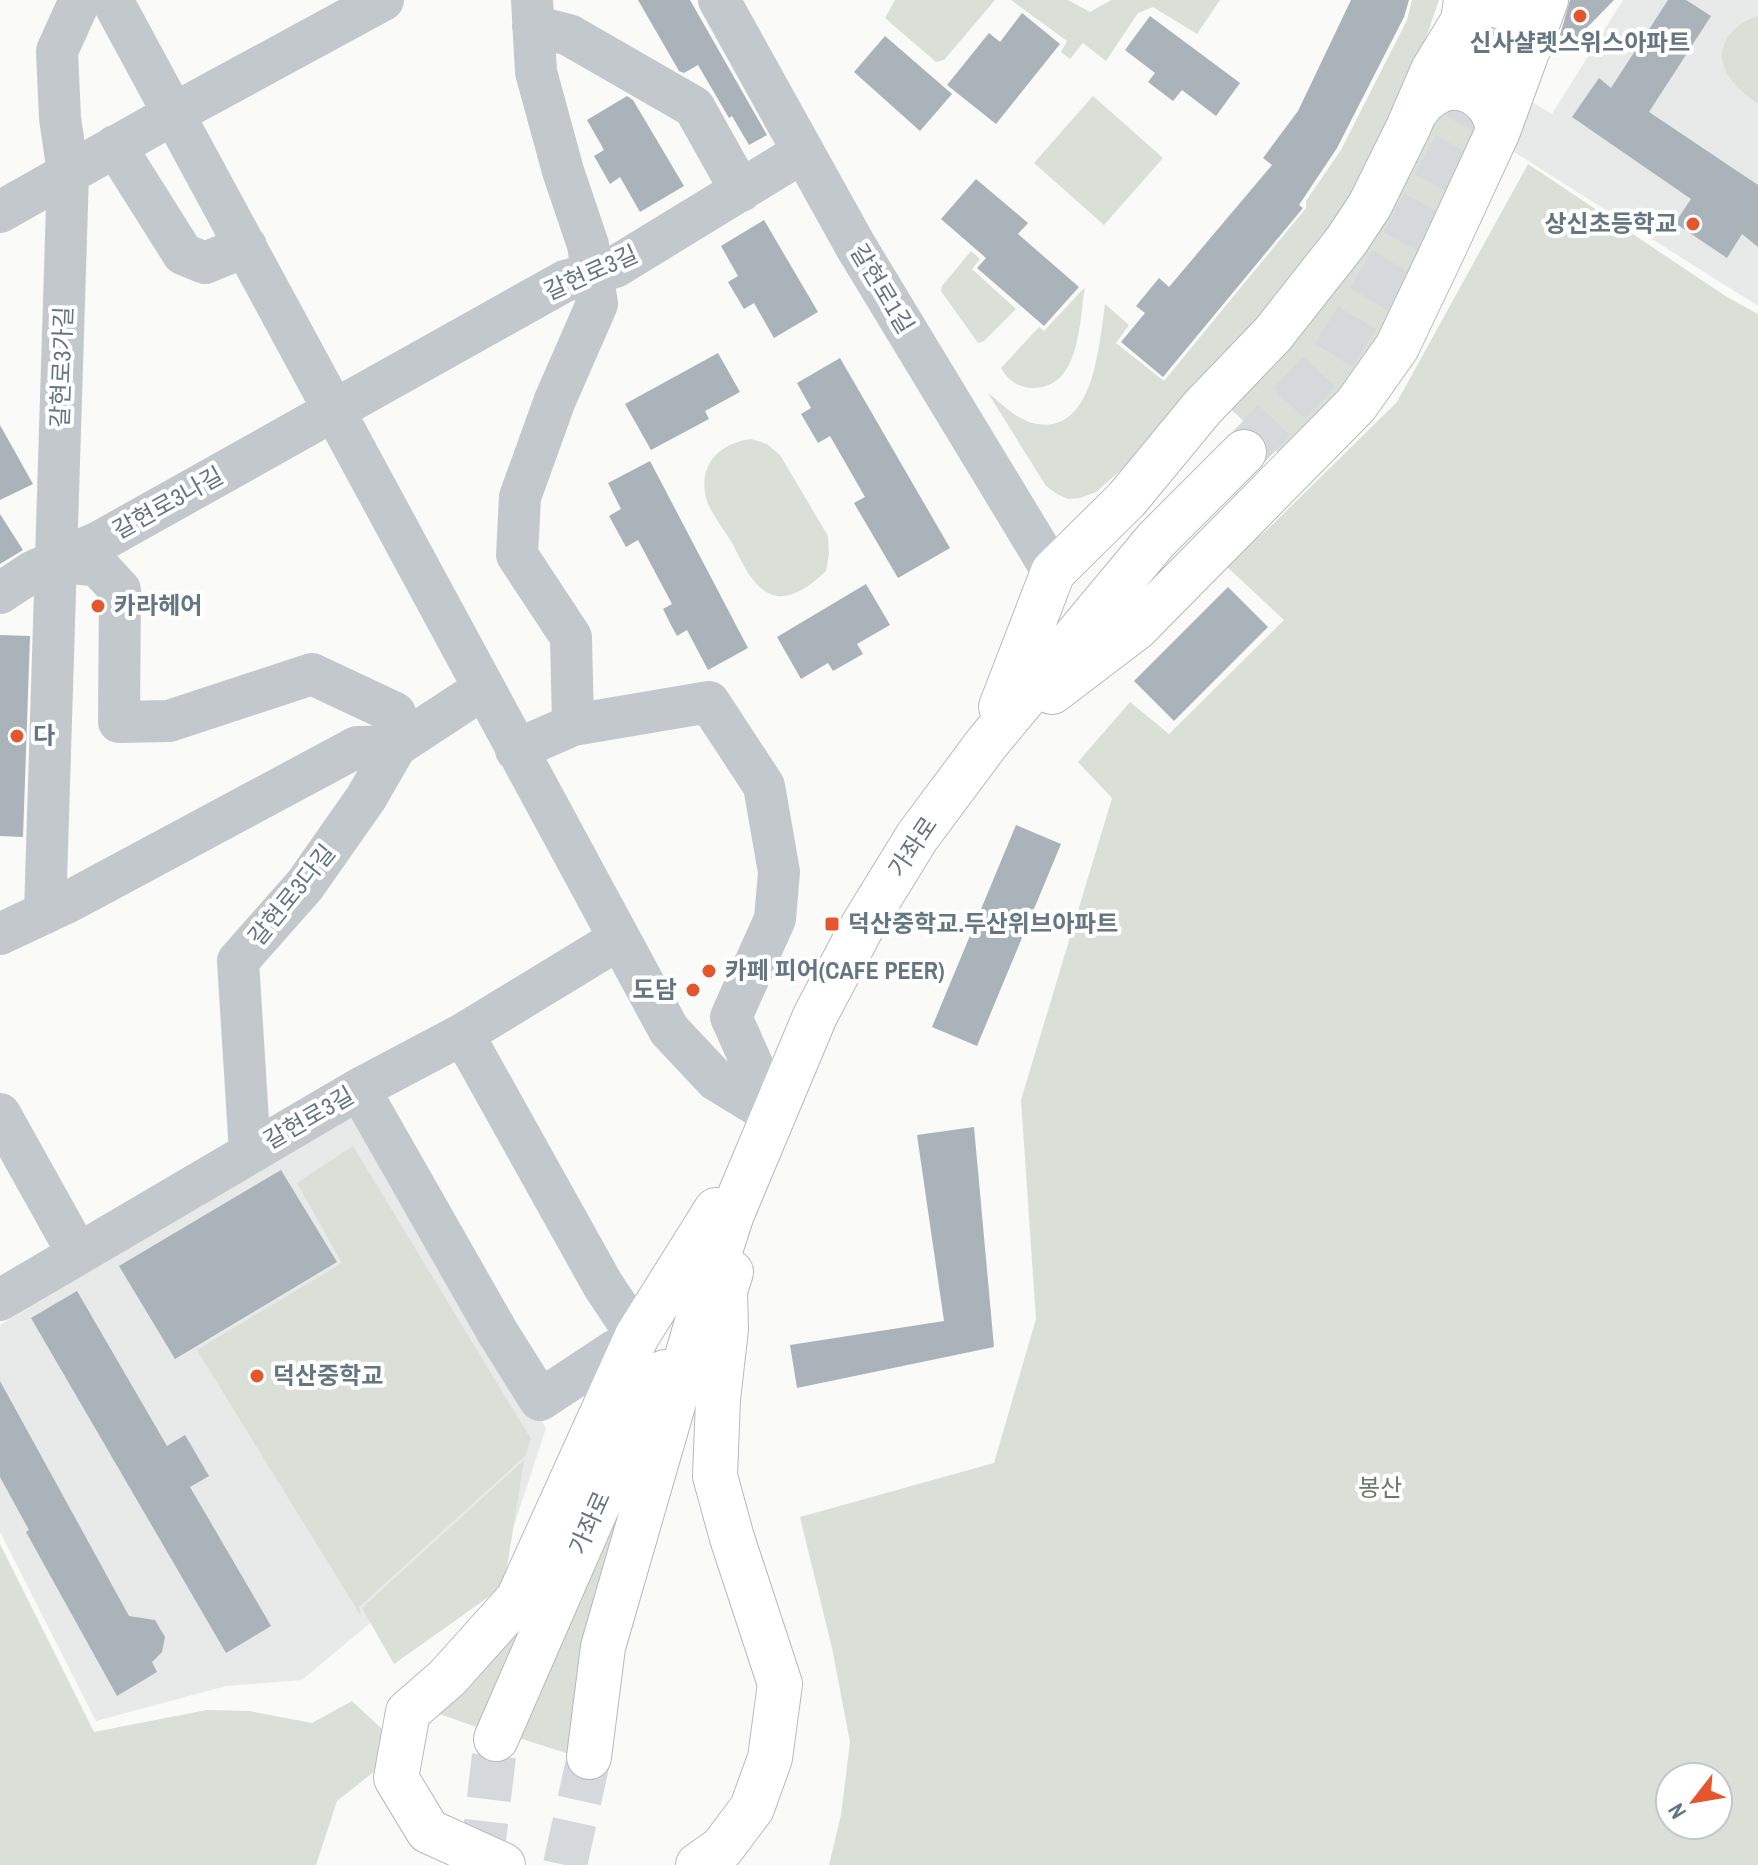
<svg xmlns="http://www.w3.org/2000/svg" width="1758" height="1865" viewBox="0 0 1758 1865" font-family="'Archivo Narrow','Noto Sans KR',sans-serif">
  <style>
    .built { fill: #e8e9e9 }
    .green { fill: #dadfd7; fill-rule: evenodd }
    .building { fill: #aab3b9 }
    .lines { fill: none; stroke-linecap: round; stroke-linejoin: round }
    .major-tunnel { stroke: #d5d9db; stroke-width: 44; stroke-dasharray: 44 22; stroke-linecap: butt }
    .major-casing { stroke: #b5babe; stroke-width: 46 }
    .minor { stroke: #c3c8cc; stroke-width: 42 }
    .major { stroke: #fff; stroke-width: 44 }
    .poi-dot { fill: #e4572e; stroke: #fff; stroke-width: 3 }
    .labels { text-anchor: middle; stroke-width: 8; stroke-linejoin: round; paint-order: stroke }
    .poi-label { font-size: 24px; font-weight: bold; fill: #657683; stroke: #fff; text-anchor: start }
    .street-label { font-size: 24px; fill: #657683; stroke: #fff }
    .park-label { font-size: 24px; fill: #687a64; stroke: #fff }
  </style>
  <rect width="100%" height="100%" fill="#fafaf8"/>
  <path class="built" d="M1623,0H1758V306L1503,145L1527,99L1552,114Z
    M354,1112L546,1428L503,1559L375,1619L302,1680L226,1686L96,1721L0,1532V1325Z"/>
  <path class="green" d="M895,0H995L944,60L936,62L885,18Z
    M1011,0H1068L1090,12L1111,0H1220L1197,34L1153,7L1138,13L1106,61L1083,43L1070,59L1061,52L1067,41Z
    M1412,0H1439L1418,61L1386,129L1338,219L1236,349L1129,463L1096,492L1080,498L1068,499L1057,494L1046,486L988,393C1000,402 1014,417 1029,422C1094,442 1099,344 1105,304L1129,325L1116,343L1164,381L1306,208V201L1341,150L1407,20Z
    M1758,16V104C1748,96 1737,89 1730,78C1710,51 1731,24 1758,16Z
    M1093,96L1163,158L1104,225L1034,163Z
    M1435,101L1466,102L1483,124L1390,337L1282,456L1225,404Z
    M1528,164L1727,297L1758,314V1865H829L841,1815L850,1742L832,1648L800,1517L994,1463L1036,1319L1021,1100L1112,798L1078,762L1130,702L1169,734L1284,620L1226,566L1272,525L1397,402ZM1670,1777H1718V1825H1670Z
    M971,251L980,259L972,269L1016,309L984,341L978,343L941,291L942,286Z
    M1085,287C1079,321 1081,390 1031,388C1017,387 1008,380 1001,368L1039,327L1044,331Z
    M751,439L767,444L780,455L828,536L829,554L826,571C813,583 796,598 777,596C753,592 741,559 731,541C723,528 710,512 706,498C698,464 720,443 751,439Z
    M353,1146L531,1439L525,1456L359,1607L361,1616L197,1350L342,1263L297,1183Z
    M524,1460L504,1586L394,1664L362,1608Z
    M623,1498L569,1754L519,1738Z
    M0,1544L94,1732L207,1710L249,1711L312,1723L352,1701L383,1730L385,1763L337,1801L316,1865H0Z
    M538,1595L482,1729L434,1712Z"/>
  <path class="building" d="M638,0H690L767,135L749,145L732,116L729,118L698,65L684,73L679,71Z
    M1351,0H1409L1404,17L1337,148L1299,205L1303,208L1163,377L1121,342L1145,313L1136,306L1159,278L1169,287L1272,165L1263,158L1298,111Z
    M1570,0H1614L1572,43L1560,35Z
    M1668,0H1686L1711,16L1649,112L1758,185V247L1742,234L1727,258L1675,223L1691,199L1572,117L1599,78L1611,88Z
    M1022,13L1060,44L996,124L947,85L989,33L1000,42Z
    M1150,16L1240,83L1216,116L1182,90L1173,101L1148,82L1155,73L1125,50Z
    M885,36L952,94L920,131L854,72Z
    M627,96L633,100L684,186L640,212L620,177L610,184L594,156L604,150L587,120Z
    M976,179L1028,223L1018,234L1079,287L1044,326L977,268L986,258L941,219Z
    M764,220L818,312L774,338L754,303L744,309L728,282L738,276L721,246Z
    M718,353L740,392L705,411L709,419L651,450L625,404Z
    M840,358L950,548L898,578L854,503L865,497L830,436L818,443L801,414L811,408L797,383Z
    M0,425L33,484L0,500Z
    M650,461L748,648L708,670L687,630L677,636L671,625L663,609L672,604L638,540L626,547L609,516L621,509L608,483Z
    M0,514L23,550L0,564Z
    M866,584L890,625L857,644L863,654L833,671L828,663L801,679L777,637Z
    M1228,587L1268,627L1174,721L1134,681Z
    M0,635L30,636L23,837L0,836Z
    M1016,825L1061,844L977,1046L932,1027Z
    M974,1127L994,1347L797,1388L790,1345L944,1321L917,1135Z
    M281,1170L337,1262L175,1359L119,1266Z
    M77,1291L167,1446L185,1435L209,1476L190,1487L271,1626L226,1653L31,1318Z
    M0,1381L129,1616L155,1620L165,1637L162,1652L152,1662L157,1672L117,1696L26,1532L29,1530L0,1477Z"/>
  <g class="lines">
    <path class="major-tunnel" d="M1244,452L1332,358L1400,248L1471,117L1489,69L1507,0
      M481,1865L496,1739
      M565,1865L589,1757"/>
    <g class="major-casing">
      <path id="major" d="M1488,4C1513,6 1529,21 1530,46C1501,74 1469,59 1463,21L1472,12Z
        M1415,112C1419,108 1423,101 1428,98C1457,74 1494,95 1498,131
        M1052,692L1136,628L1356,405L1397,347L1445,246L1498,131L1546,0
        M1001,707L1053,572L1127,499L1202,408L1273,334L1347,240L1370,205L1408,128L1433,70L1463,21L1466,0
        M496,1739L629,1434L665,1372
        M589,1757L603,1647L699,1315L732,1214L815,1016L863,925L917,837L987,743L1156,540L1244,452
        M503,1865L428,1831L396,1778L408,1712L447,1678L518,1599L637,1336L716,1210
        M698,1865L722,1848L752,1808L770,1758L780,1684L732,1538L715,1476L718,1399L726,1329L725,1291L731,1272"/>
    </g>
    <path class="minor" d="M112,0L669,1030L716,1080L775,1116
      M719,0L855,245L1053,572
      M533,26L569,35L694,107L741,191
      M115,146L183,254L205,263L246,246
      M0,212L175,113L383,0
      M0,593L32,572L99,542L565,281L615,267L803,152
      M573,725L709,702L764,786L779,872L775,919L731,1017L775,1116
      M516,750L573,725L571,637L517,555L520,497L555,400L597,304L588,245L563,171L536,72L532,0
      M45,913L68,173L60,118L57,51L80,0
      M0,934L70,901L357,747L396,746L395,713L312,674L169,721L119,722L120,590L98,566L55,561
      M359,1089L498,1333L540,1400L637,1336L603,1285L463,1034
      M0,1114L78,1254
      M250,1153L238,961L305,885L366,798L396,746L483,689
      M0,1300L359,1089L463,1034L619,939"/>
    <use href="#major" class="major"/>
  </g>
  <g class="poi-dot">
    <circle cx="1580" cy="16" r="8"/>
    <circle cx="1693" cy="224" r="8"/>
    <circle cx="98" cy="606" r="8"/>
    <circle cx="17" cy="736" r="8"/>
    <rect x="824" y="916" width="16" height="16" rx="4"/>
    <circle cx="709" cy="971" r="8"/>
    <circle cx="693" cy="990" r="8"/>
    <circle cx="257" cy="1376" r="8"/>
  </g>
  <g class="labels">
    <g class="poi-label">
      <text x="1580" y="51" text-anchor="middle">신사샬렛스위스아파트</text>
      <text x="1677" y="232" text-anchor="end">상신초등학교</text>
      <text x="114" y="614">카라헤어</text>
      <text x="33" y="744">다</text>
      <text x="848" y="932">덕산중학교.두산위브아파트</text>
      <text x="725" y="979">카페 피어(CAFE PEER)</text>
      <text x="677" y="998" text-anchor="end">도담</text>
      <text x="273" y="1384">덕산중학교</text>
    </g>
    <g class="street-label">
      <text transform="translate(591 273) rotate(-24)" y="8">갈현로3길</text>
      <text transform="translate(882 289) rotate(59)" y="8">갈현로1길</text>
      <text transform="translate(62 367) rotate(-88)" y="8">갈현로3가길</text>
      <text transform="translate(168 503) rotate(-29)" y="8">갈현로3나길</text>
      <text transform="translate(913 847) rotate(-56)" y="8">가좌로</text>
      <text transform="translate(292 895) rotate(-51)" y="8">갈현로3다길</text>
      <text transform="translate(309 1118) rotate(-30)" y="8">갈현로3길</text>
      <text transform="translate(590 1523) rotate(-66)" y="8">가좌로</text>
    </g>
    <g class="park-label">
      <text x="1380" y="1496">봉산</text>
    </g>
  </g>
  <g transform="translate(1694 1801) rotate(239)"><circle r="38" fill="#ffffff" stroke="#c1c8cd" stroke-width="2"/>
  <path d="M0-6L14 30L0 20L-14 30Z" fill="#e4572e"/>
  <text y="-12" font-size="22" font-weight="bold" text-anchor="middle" fill="#657683">N</text>
  </g>
</svg>
